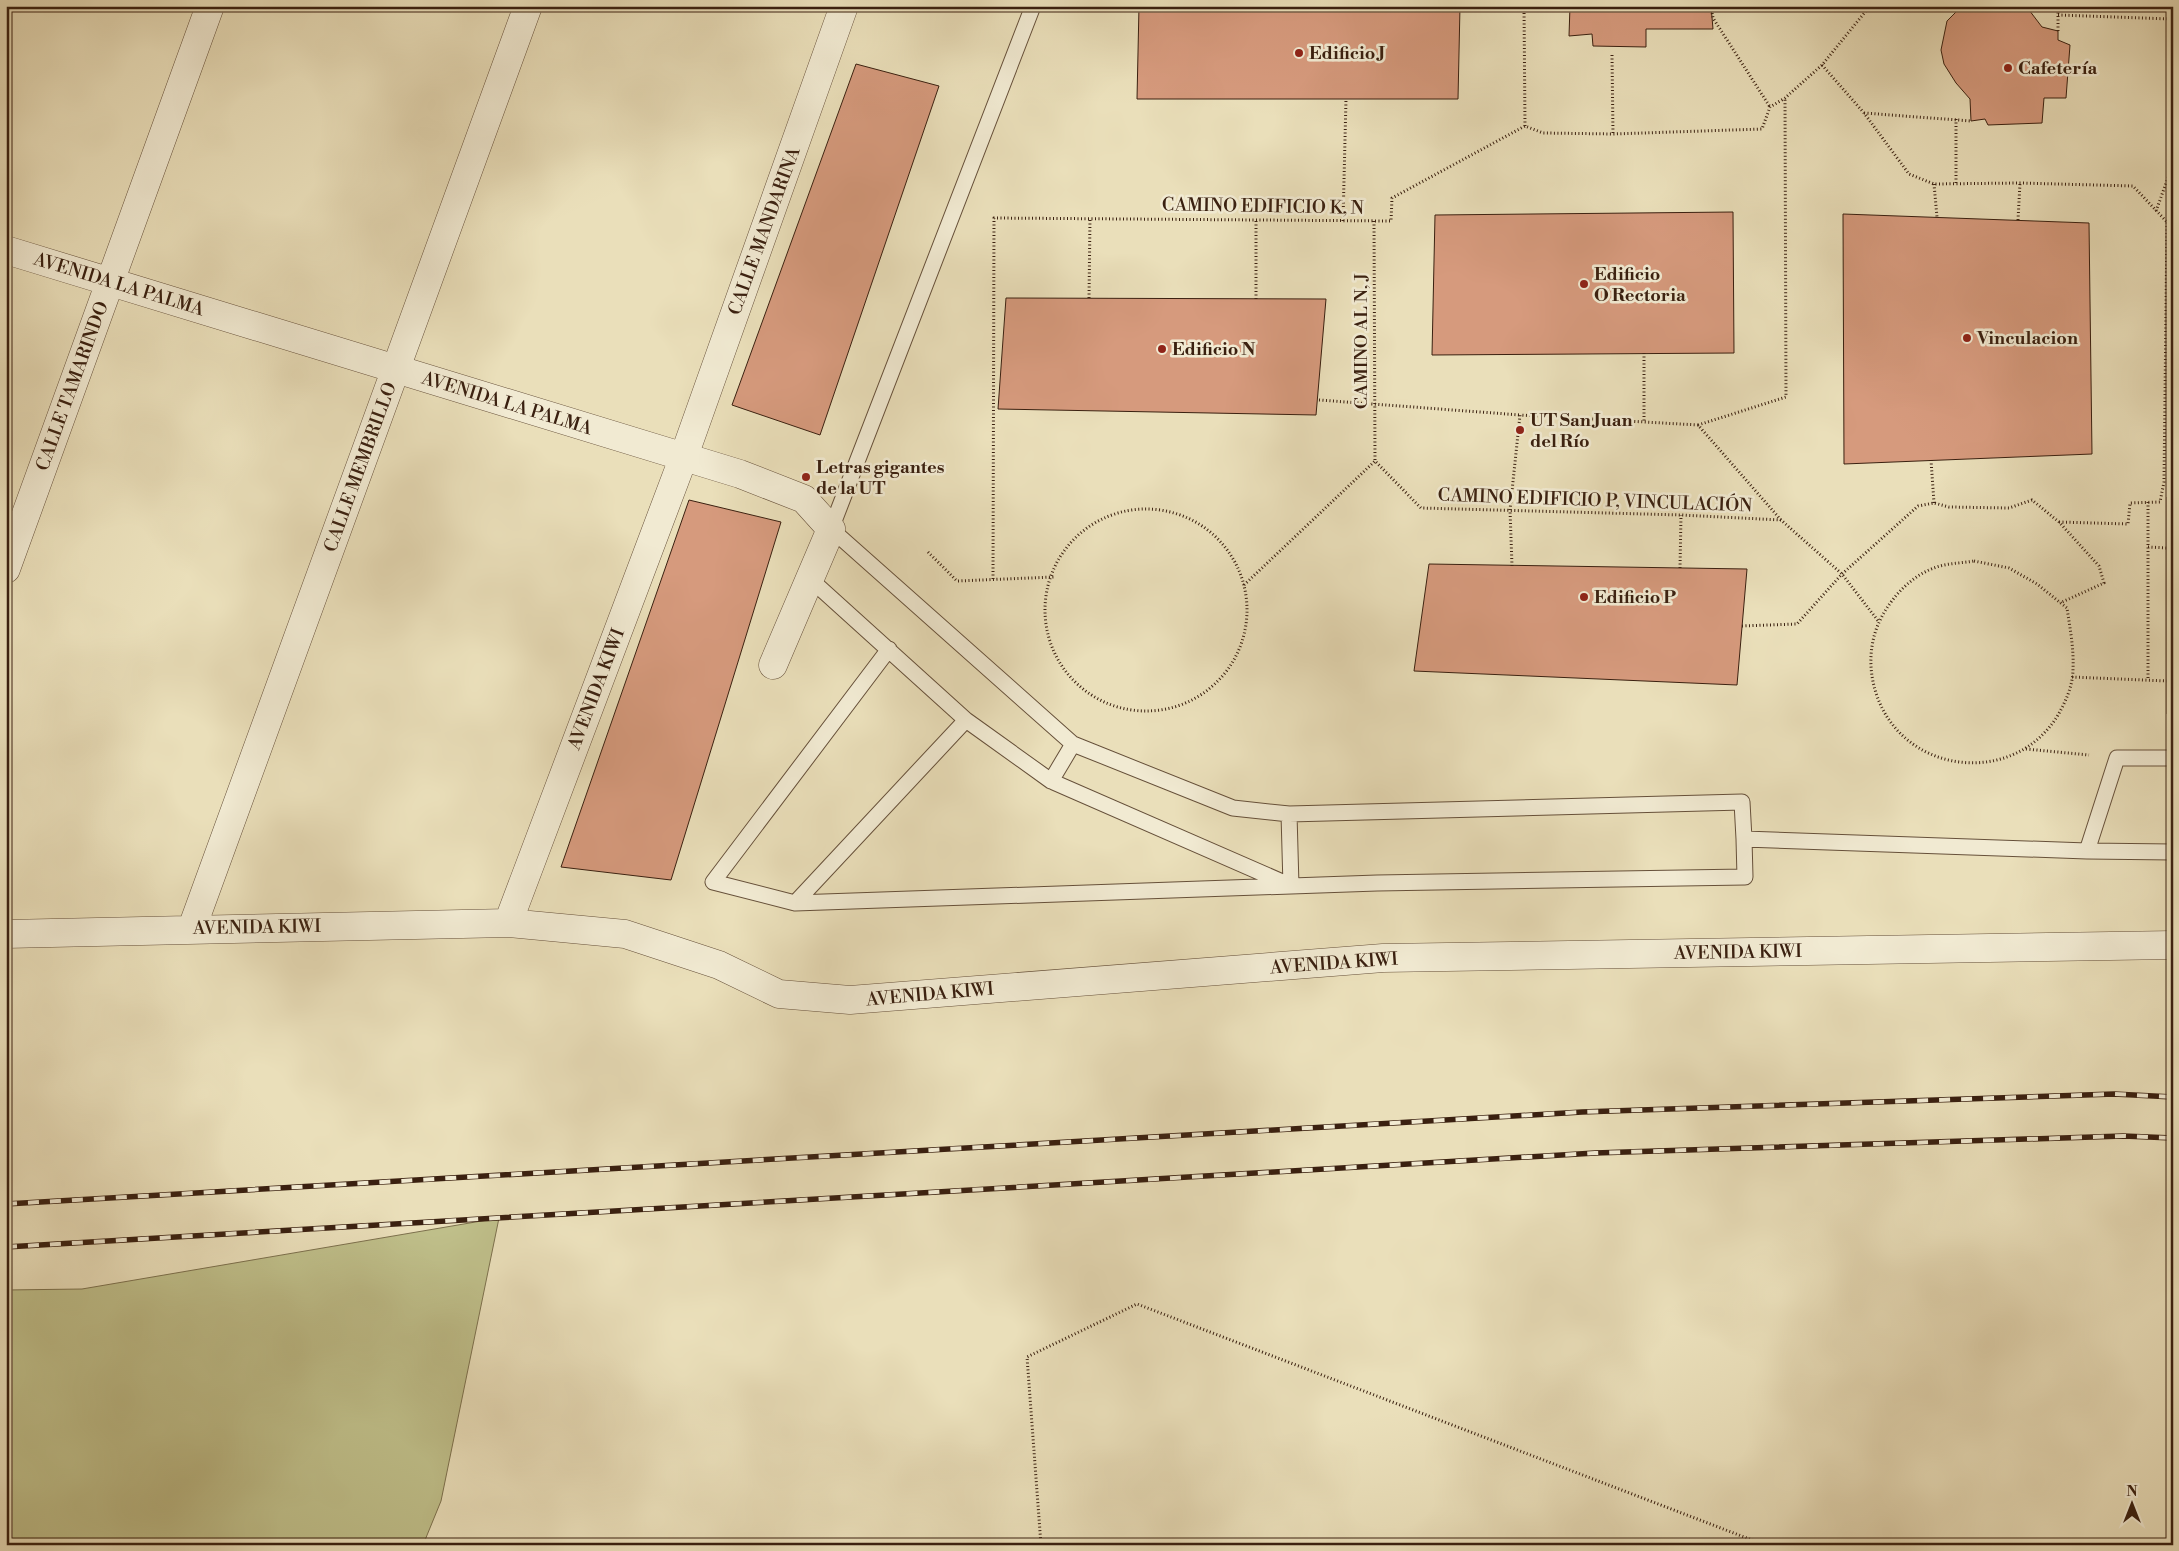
<svg xmlns="http://www.w3.org/2000/svg" width="2179" height="1551" viewBox="0 0 2179 1551" font-family="'Libre Bodoni',serif">
  <style>
    .green { fill: #bfbf8a; stroke: #7c704d }
    .building { fill: #d69a7d; stroke: #3a2010 }
    .lines { fill: none; stroke-linecap: round; stroke-linejoin: round }
    .lane-casing { stroke: #66503a; stroke-width: 17 }
    .street-casing { stroke: #66503a; stroke-width: 29 }
    .path { stroke: #3a2010; stroke-width: 3; stroke-dasharray: 1 2.5; stroke-linecap: butt }
    .lane { stroke: #f1ead2; stroke-width: 15 }
    .street { stroke: #f1ead2; stroke-width: 28 }
    .rail-casing { stroke: #3a2010; stroke-width: 5.5 }
    .rail { stroke: #f1ead2; stroke-width: 4; stroke-dasharray: 11; stroke-linecap: butt }
    .poi-dot { fill: #8f2418; stroke: #f1ead2; stroke-width: 2 }
    .labels { text-anchor: middle; stroke-width: 5; stroke-linejoin: round; paint-order: stroke }
    .poi-label { font-size: 18px; font-weight: bold; fill: #3a2010; stroke: #f1ead2; text-anchor: start }
    .street-label { font-size: 18px; fill: #3a2010; stroke: #f1ead2 }
  </style>
  <rect width="100%" height="100%" fill="#eadfba"/>
  <filter id="stains"><feTurbulence type="fractalNoise" baseFrequency=".004" numOctaves="4"/><feColorMatrix values="0 0 0 0 .2 0 0 0 0 .09 0 0 0 0 .02 0 0 0 .5 -.17"/></filter>
  <radialGradient id="worn" r=".72"><stop offset=".6" stop-color="#630" stop-opacity="0"/><stop offset="1" stop-color="#630" stop-opacity=".3"/></radialGradient>
  <path class="green" d="M499,1218L441,1501L423,1545H6V1290L82,1289Z"/>
  <path class="building" d="M1139,6H1460L1458,99H1137Z
    M1570,6H1711L1713,29H1646V47L1593,46L1592,34L1569,36Z
    M2026,6L2042,27L2058,31V40L2070,45L2066,98H2044L2042,123L1988,125L1985,119L1971,121L1970,99L1956,83L1944,64L1941,50L1947,21L1962,6Z
    M856,64L939,86L820,435L732,405Z
    M1733,212L1734,353L1432,355L1435,215Z
    M1843,214L2089,223L2092,454L1844,464Z
    M1006,298L1326,299L1316,415L998,409Z
    M2167,497H2173V714H2167Z
    M689,500L781,522L671,880L561,867Z
    M1429,564L1747,569L1737,685L1414,671Z"/>
  <g class="lines">
    <g class="lane-casing">
      <path id="lane" d="M1033,6L831,529L1073,744L1233,808L1289,814L1742,802L1744,839
        M809,578L966,720L1051,781L1287,884
        M889,649L713,882L795,903L1377,883L1745,877L1744,839L2087,851L2173,852
        M1051,781L1073,744
        M1289,814L1291,886
        M2087,851L2117,758H2173
        M795,903L966,720"/>
    </g>
    <g class="street-casing">
      <path id="street" d="M6,250L740,474L804,499L831,529L773,665
        M6,569L210,6
        M508,923L684,456L844,6
        M192,928L528,6
        M6,934L508,923L625,934L719,965L779,994L850,1000L1383,958L2173,945"/>
    </g>
    <path class="path" d="M1524,6L1525,126
      M1711,6L1713,18L1770,107
      M2058,15L2171,19
      M2058,31V6
      M1612,55L1613,134
      M1822,65L1864,113L1909,174L1934,184L2020,183L2133,186L2167,222
      M1864,113L1971,121
      M1956,119V184
      M1934,184L1937,217
      M2156,211L2169,175L2171,6
      M2018,220L2020,183
      M1343,221L1346,99
      M1374,221L1375,461
      M2167,222H2173
      M1089,298L1090,218
      M1256,299V220
      M1644,353V422
      M1319,400L1520,415
      M1698,425L1786,397L1785,98
      M1931,460L1934,503
      M2148,502V680
      M1045 610a101 101 0 1 1 202 0a101 101 0 1 1-202 0Z
      M2059,522L2128,524L2130,503L2160,502L2164,482L2167,222
      M2148,547L2167,548
      M928,552L957,581L1054,577
      M1974,561L2009,568L2037,584L2067,608C2070,628 2074,649 2073,669C2073,685 2066,701 2058,715C2014,788 1902,775 1876,693C1869,671 1869,649 1877,627C1888,600 1911,574 1940,566C1951,563 1963,563 1974,561Z
      M1512,566L1510,510L1520,415L1698,425L1781,520
      M1680,568L1681,515
      M993,579L994,218L1391,221L1392,198L1525,126L1543,133L1613,134L1762,129L1770,107L1785,98L1822,65L1870,6
      M1244,585L1375,461L1421,508L1681,515L1781,520L1842,574L1879,622
      M1742,626L1797,624L1842,574L1918,506L1934,503L1949,507L2009,508L2032,500L2059,522L2099,566L2104,583L2060,603
      M2072,677L2167,681
      M2026,749L2089,755
      M1041,1545L1027,1357L1137,1304L1765,1545"/>
    <use href="#lane" class="lane"/>
    <use href="#street" class="street"/>
    <g class="rail-casing">
      <path id="rail" d="M6,1204L1582,1112L2114,1094L2173,1097
        M6,1247L1595,1153L2123,1136L2173,1138"/>
    </g>
    <use href="#rail" class="rail"/>
  </g>
  <g class="poi-dot">
    <circle cx="1299" cy="53" r="5"/>
    <circle cx="2008" cy="68" r="5"/>
    <circle cx="1584" cy="284" r="5"/>
    <circle cx="1967" cy="338" r="5"/>
    <circle cx="1162" cy="349" r="5"/>
    <circle cx="1520" cy="430" r="5"/>
    <circle cx="806" cy="477" r="5"/>
    <circle cx="1584" cy="597" r="5"/>
  </g>
  <g class="labels">
    <g class="poi-label">
      <text x="1309" y="59">Edificio J</text>
      <text x="2018" y="74">Cafetería</text>
      <text x="1594" y="280">Edificio<tspan x="1594" dy="21">O Rectoria</tspan></text>
      <text x="1977" y="344">Vinculacion</text>
      <text x="1172" y="355">Edificio N</text>
      <text x="1530" y="426">UT San Juan<tspan x="1530" dy="21">del Río</tspan></text>
      <text x="816" y="473">Letras gigantes<tspan x="816" dy="21">de la UT</tspan></text>
      <text x="1594" y="603">Edificio P</text>
    </g>
    <g class="street-label">
      <text transform="translate(1263 206) rotate(1)" y="6">CAMINO EDIFICIO K, N</text>
      <text transform="translate(764 231) rotate(-70)" y="6">CALLE MANDARINA</text>
      <text transform="translate(119 284) rotate(17)" y="6">AVENIDA LA PALMA</text>
      <text transform="translate(1361 341) rotate(-90)" y="6">CAMINO AL N, J</text>
      <text transform="translate(72 386) rotate(-70)" y="6">CALLE TAMARINDO</text>
      <text transform="translate(507 403) rotate(17)" y="6">AVENIDA LA PALMA</text>
      <text transform="translate(360 467) rotate(-70)" y="6">CALLE MEMBRILLO</text>
      <text transform="translate(1595 500) rotate(2)" y="6">CAMINO EDIFICIO P, VINCULACIÓN</text>
      <text transform="translate(596 689) rotate(-69)" y="6">AVENIDA KIWI</text>
      <text transform="translate(257 927) rotate(-1)" y="6">AVENIDA KIWI</text>
      <text transform="translate(1738 952) rotate(-1)" y="6">AVENIDA KIWI</text>
      <text transform="translate(1334 963) rotate(-4)" y="6">AVENIDA KIWI</text>
      <text transform="translate(930 994) rotate(-5)" y="6">AVENIDA KIWI</text>
    </g>
  </g>
  <rect width="2179" height="1551" fill="none" stroke="#eadfba" stroke-width="25"/>
  <rect x="8" y="8" width="2164" height="1536" fill="none" stroke="#3a2010" stroke-width="2.5"/>
  <rect x="12" y="12" width="2154" height="1526" fill="none" stroke="#3a2010"/>
  <g transform="translate(2132 1504)" stroke="#f1ead2" stroke-width="4" paint-order="stroke">
  <path d="M0-4L9 19L0 12L-9 19Z" fill="#3a2010"/>
  <text y="-8" font-size="14" font-weight="bold" text-anchor="middle" fill="#3a2010">N</text>
  </g>
  <rect width="100%" height="100%" filter="url(#stains)"/>
  <rect width="100%" height="100%" fill="url(#worn)"/>
</svg>
